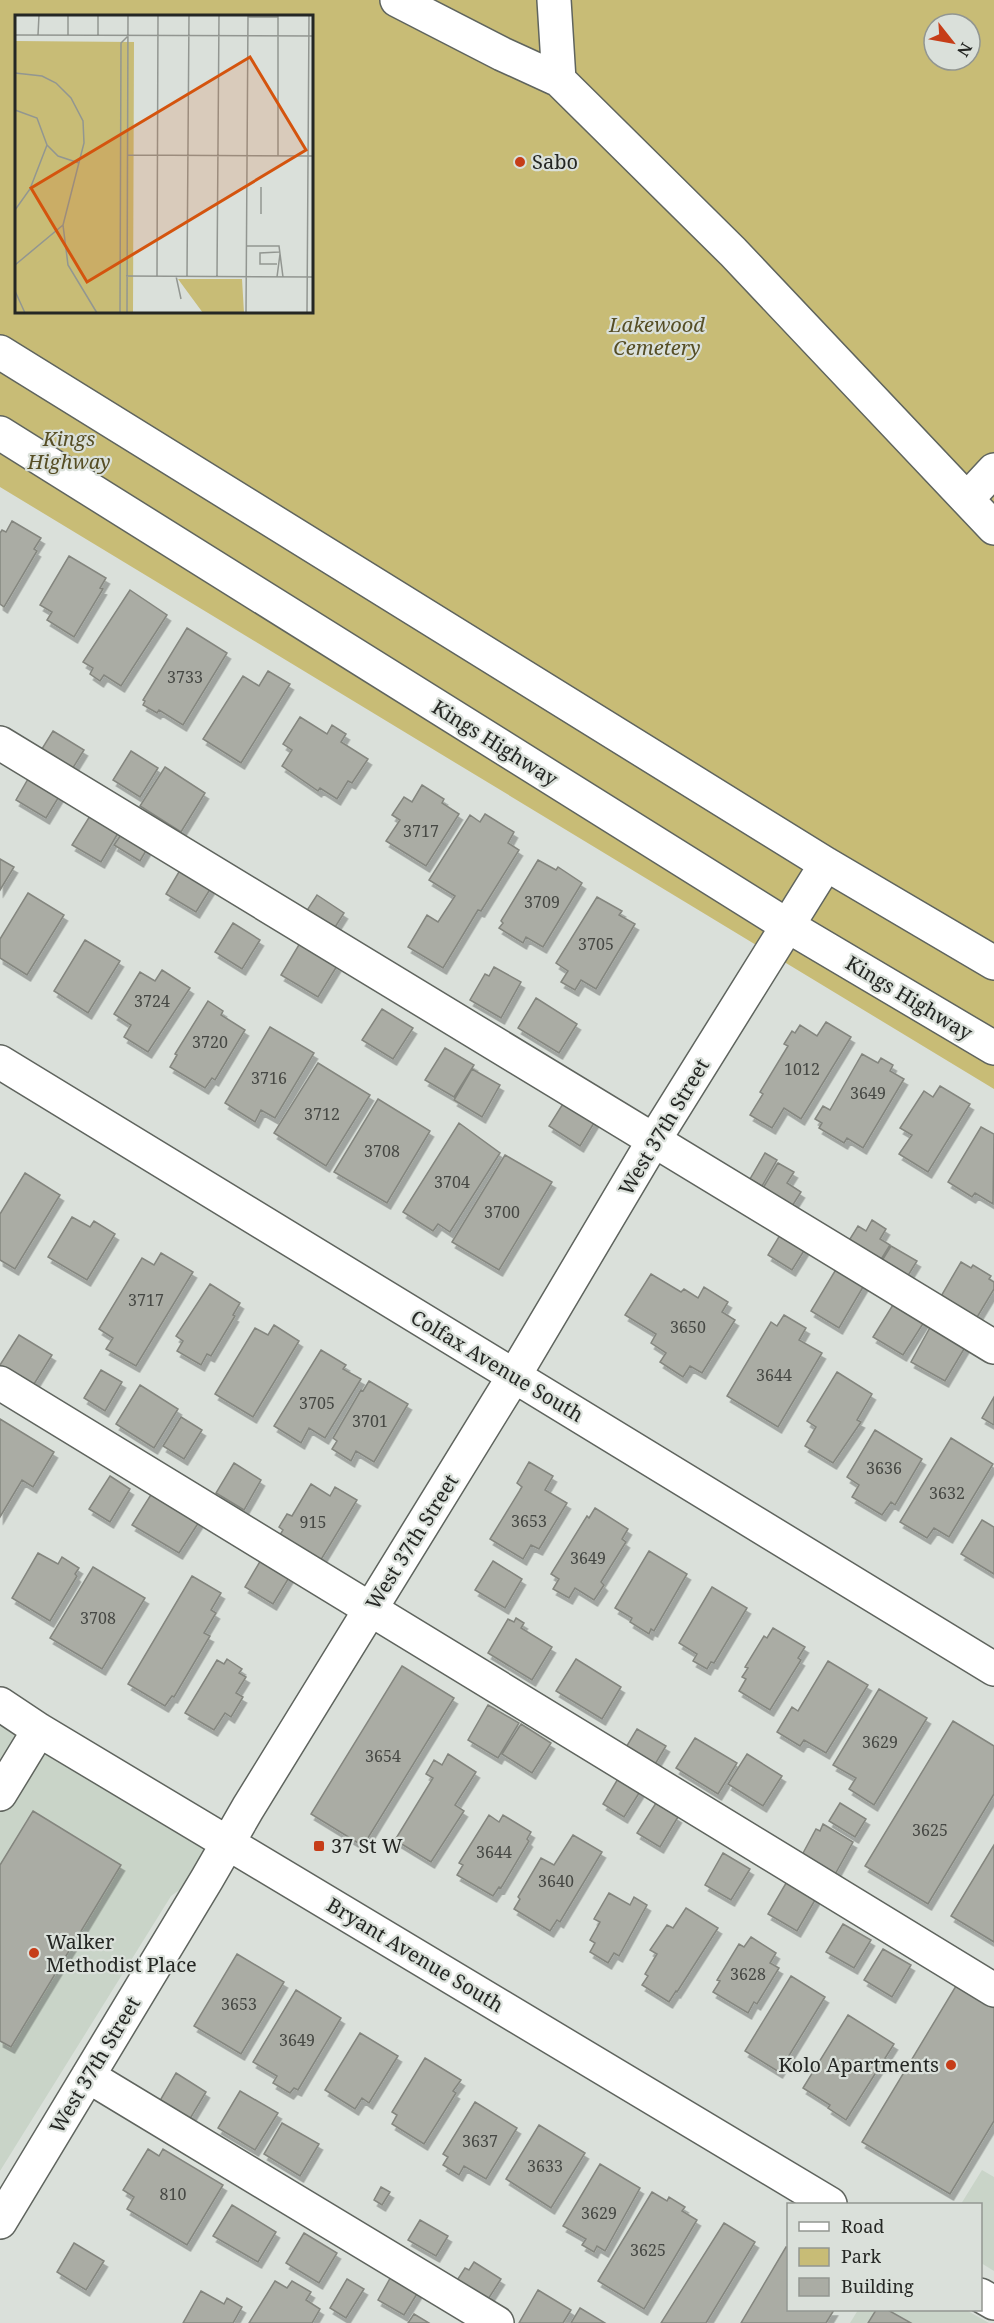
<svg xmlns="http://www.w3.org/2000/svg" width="994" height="2323" viewBox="0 0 994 2323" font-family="'Noto Serif',serif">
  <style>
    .built { fill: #c9d4c8 }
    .green { fill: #c8bc76; fill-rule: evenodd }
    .building { fill: #aaaca4; stroke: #84867f; stroke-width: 1.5; filter: url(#shadow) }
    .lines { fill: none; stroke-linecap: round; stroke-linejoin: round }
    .minor-casing { stroke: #5f645e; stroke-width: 36 }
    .minor { stroke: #fff; stroke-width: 33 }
    .poi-dot { fill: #c63d18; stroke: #dae0da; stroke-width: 2 }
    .labels { text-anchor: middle; stroke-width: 4.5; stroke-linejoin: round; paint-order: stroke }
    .number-label { font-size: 16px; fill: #464844 }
    .poi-label { font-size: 20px; fill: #252724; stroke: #dae0da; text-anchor: start }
    .park-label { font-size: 20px; font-style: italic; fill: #564e25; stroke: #dae0da }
    .street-label { font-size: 20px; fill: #252724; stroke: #dae0da }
    .inset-road { fill: none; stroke: #929691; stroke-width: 1.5 }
    .view { fill: #d4540e; fill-opacity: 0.15; stroke: #d4540e; stroke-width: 3 }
    .inset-edge { fill: none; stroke: #252724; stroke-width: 3 }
  </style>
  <defs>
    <filter id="shadow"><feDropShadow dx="3.5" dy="6" stdDeviation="0" flood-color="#0004"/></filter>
  </defs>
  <rect width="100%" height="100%" fill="#dae0da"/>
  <path class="built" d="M0,1720L201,1844L206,1851L182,1888L171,1896L0,2171Z
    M982,2170L994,2177V2271L981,2263L980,2204H961Z
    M858,2310H966L989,2323H850Z"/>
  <path class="green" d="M0,0H994V1089L0,487ZM16,16H312V312H16ZM934,24H970V60H934Z"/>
  <path class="building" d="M12,521L41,538L34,549L37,551L4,607L0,604V533L2,530L6,532Z
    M69,556L106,578L100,588L103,589L74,637L47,620L52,612L40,605Z
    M130,590L167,615L121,686L104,675L100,681L90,674L93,668L83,662Z
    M187,628L227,653L183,725L159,710L157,713L143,705L145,701L143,700Z
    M268,671L290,684L241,763L203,739L243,676L259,686Z
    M300,717L327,734L332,725L346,734L341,742L368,759L352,783L348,781L337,799L320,788L318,791L282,766L292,750L283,744Z
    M53,731L84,750L71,771L40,752Z
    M131,751L158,768L140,797L113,780Z
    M165,767L205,793L181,832L140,806Z
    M32,772L63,790L46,818L16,800Z
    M422,785L444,799L442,803L459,814L426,866L386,841L400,820L392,815L404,797L412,802Z
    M93,811L121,828L101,862L72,845Z
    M485,814L514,832L508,843L519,850L481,911L478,910L443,968L408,947L427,915L438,922L455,896L429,880L470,815L480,822Z
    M125,829L150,844L140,861L114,845Z
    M0,859L14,867L0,890Z
    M538,860L556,870L558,867L582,883L543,947L526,937L523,943L499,928L503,923L501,921Z
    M183,865L214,883L196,912L166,894Z
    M28,893L64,915L27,975L0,958V939Z
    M317,895L344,913L332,932L304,915Z
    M597,897L622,911L619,915L635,924L596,989L581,980L575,990L561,982L568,971L556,963Z
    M233,923L260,940L242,969L215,952Z
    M85,940L120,961L88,1013L54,991Z
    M300,943L337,966L318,997L281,975Z
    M494,967L521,982L501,1018L470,1000L485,974L489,976Z
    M162,970L190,988L148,1052L124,1037L131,1025L114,1014L140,972L155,981Z
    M536,998L577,1024L559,1053L518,1028Z
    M208,1001L223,1011L221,1015L245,1030L215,1080L212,1078L205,1088L170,1067L177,1055L175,1054Z
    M382,1009L413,1028L393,1059L362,1040Z
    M826,1022L851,1037L801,1119L784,1108L772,1128L750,1115L763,1094L760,1092L788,1046L784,1044L792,1031L795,1033L800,1025L817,1036Z
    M270,1027L314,1053L275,1118L261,1110L255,1122L225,1103Z
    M445,1048L474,1065L454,1097L425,1080Z
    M862,1054L878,1063L881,1058L893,1065L890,1071L904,1079L863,1148L847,1138L844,1143L819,1128L822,1123L815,1119L823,1106L830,1110Z
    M318,1063L370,1095L326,1166L274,1133Z
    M472,1069L500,1085L482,1117L454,1100Z
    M940,1086L970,1104L928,1172L899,1154L912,1135L900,1128L924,1091L933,1097Z
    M378,1099L430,1131L387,1203L334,1172Z
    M566,1099L597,1118L580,1146L549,1126Z
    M459,1123L500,1153L450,1232L438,1224L433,1231L403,1212Z
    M981,1127L994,1134L993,1204L975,1193L972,1197L948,1182Z
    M765,1153L777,1160L762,1186L750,1179Z
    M505,1155L552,1182L499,1270L452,1242Z
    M778,1163L794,1172L787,1183L801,1192L789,1211L760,1193Z
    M25,1173L60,1195L15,1269L0,1260V1214Z
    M72,1217L90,1227L94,1221L115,1234L87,1280L48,1257Z
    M872,1220L886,1229L880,1239L890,1245L877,1266L845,1247L858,1226L866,1231Z
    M783,1230L807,1246L792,1270L768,1255Z
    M891,1246L917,1261L904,1282L878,1267Z
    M161,1253L193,1272L136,1366L106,1349L113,1338L99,1329L142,1258L154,1265Z
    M961,1262L971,1268L973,1265L991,1276L989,1279L994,1282V1289L976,1319L940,1298Z
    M838,1266L866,1282L839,1328L811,1311Z
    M651,1274L681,1292L684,1289L698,1298L704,1287L728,1302L722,1312L735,1320L702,1373L690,1366L683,1377L660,1362L666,1353L651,1343L656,1334L625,1315Z
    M210,1284L240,1303L233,1315L235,1316L211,1356L207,1354L201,1365L177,1351L183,1341L176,1336Z
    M896,1300L926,1319L903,1355L873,1337Z
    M784,1315L806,1328L799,1340L822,1353L778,1427L727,1396L771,1322L777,1326Z
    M932,1324L967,1344L945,1381L911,1362Z
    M274,1325L299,1341L253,1417L215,1394L255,1328L268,1335Z
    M19,1335L52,1355L31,1389L0,1370V1365Z
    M321,1350L346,1365L343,1369L361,1379L325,1438L309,1428L301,1443L274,1426Z
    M101,1370L122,1382L105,1411L84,1398Z
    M837,1372L872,1394L857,1420L861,1422L833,1463L805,1446L816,1427L807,1421Z
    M369,1381L408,1404L374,1462L356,1451L351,1461L332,1449L337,1441L333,1438L361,1390L363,1391Z
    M140,1385L178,1409L154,1448L116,1424Z
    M994,1397V1425L982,1418Z
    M181,1417L202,1430L184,1459L163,1446Z
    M0,1419L54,1452L33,1487L22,1480L0,1517Z
    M875,1430L922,1459L895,1505L891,1502L882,1515L852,1497L859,1485L847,1477Z
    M951,1438L993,1464L949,1537L934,1528L927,1538L900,1522Z
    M529,1462L553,1476L545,1490L567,1503L539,1549L531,1545L523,1559L490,1539L522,1487L517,1483Z
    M234,1463L261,1480L244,1510L216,1493Z
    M110,1476L130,1489L110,1522L89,1509Z
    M311,1484L330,1496L335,1487L357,1500L319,1563L278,1538L283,1530L279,1527L287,1514L292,1516Z
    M152,1493L199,1522L179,1553L132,1525Z
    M595,1508L628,1529L622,1539L626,1542L601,1582L604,1585L594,1600L575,1588L569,1598L553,1589L559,1579L551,1574L587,1516L589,1518Z
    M982,1520L994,1527V1574L961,1554Z
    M649,1551L687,1574L654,1631L651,1629L649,1634L630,1622L632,1618L615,1608Z
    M38,1553L58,1564L62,1557L79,1568L75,1574L77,1576L50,1621L12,1598Z
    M262,1558L290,1576L273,1604L245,1587Z
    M493,1561L522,1579L505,1608L475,1590Z
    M93,1567L145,1598L102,1669L50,1638Z
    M192,1576L221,1593L211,1610L216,1613L204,1633L210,1636L174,1697L172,1696L165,1706L128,1684Z
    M712,1587L747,1608L714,1663L711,1662L707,1669L693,1661L697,1654L679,1643Z
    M516,1618L524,1623L521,1628L552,1647L532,1680L488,1653L508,1619L514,1622Z
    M773,1628L805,1647L798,1658L801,1660L770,1710L739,1691L746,1679L742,1677L748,1668L745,1667L764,1636L767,1638Z
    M227,1659L242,1669L239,1673L246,1677L236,1693L243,1697L231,1717L225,1713L214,1730L185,1713L217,1660L224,1664Z
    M576,1659L621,1687L602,1719L556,1691Z
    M828,1661L868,1685L826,1753L804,1740L800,1746L777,1732L792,1707L798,1711Z
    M402,1666L454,1698L363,1846L311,1814Z
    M879,1689L927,1718L874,1805L849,1789L856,1778L833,1765Z
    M488,1705L519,1723L498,1758L468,1740Z
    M953,1721L994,1746V1794L928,1904L865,1866Z
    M521,1724L551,1743L532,1773L502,1754Z
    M637,1729L666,1746L654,1766L625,1749Z
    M695,1738L737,1763L718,1794L676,1768Z
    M448,1754L476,1772L455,1805L464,1811L431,1862L395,1840L433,1778L426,1774L434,1760L442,1765Z
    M747,1754L782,1776L763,1806L728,1784Z
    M619,1777L641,1790L624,1817L603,1804Z
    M656,1803L678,1817L660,1847L637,1833Z
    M840,1803L866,1819L855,1837L829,1821Z
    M33,1811L121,1865L11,2047L0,2041V1865Z
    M489,1815L499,1822L503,1815L531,1832L527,1839L529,1841L501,1888L499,1887L493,1896L457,1875L463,1865L459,1863Z
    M823,1824L853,1842L833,1878L802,1855L816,1829L820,1831Z
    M573,1835L602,1852L560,1922L557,1920L550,1931L514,1909L520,1899L518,1897L541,1858L554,1865Z
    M994,1845V1942L951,1916Z
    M723,1853L750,1869L731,1900L705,1885Z
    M789,1878L818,1895L797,1931L768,1914Z
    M609,1893L630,1905L634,1897L647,1905L619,1956L614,1953L608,1963L590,1952L595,1943L590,1940L600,1922L594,1919Z
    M686,1908L718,1928L677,1992L676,1991L669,2002L642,1985L648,1976L645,1974L657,1954L650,1950L667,1925L673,1928Z
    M843,1924L871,1940L854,1968L826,1952Z
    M751,1937L776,1953L770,1963L779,1968L757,2004L754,2002L748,2013L713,1992L720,1981L717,1980L739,1944L744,1947Z
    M883,1949L911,1965L892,1997L864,1980Z
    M237,1954L284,1982L241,2054L194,2026Z
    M791,1976L825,1997L779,2072L745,2051Z
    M956,1986L994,2008V2121L950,2194L862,2142Z
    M296,1990L341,2018L298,2090L294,2088L290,2093L273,2083L277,2076L253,2062Z
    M848,2015L894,2044L846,2120L828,2108L830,2105L803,2088Z
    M360,2033L398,2056L369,2103L362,2098L355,2109L325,2090Z
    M425,2058L461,2080L453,2091L456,2093L424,2144L392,2124L397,2115L392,2112Z
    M176,2073L206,2092L188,2122L158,2104Z
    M240,2091L278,2113L255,2150L218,2128Z
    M475,2102L517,2128L486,2179L464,2166L459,2175L443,2165L448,2157L443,2154Z
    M282,2123L319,2144L300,2176L264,2154Z
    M539,2125L585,2153L551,2208L506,2179Z
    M148,2149L159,2156L163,2149L223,2185L187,2245L127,2209L134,2197L123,2190Z
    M600,2164L640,2188L605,2251L597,2246L594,2252L582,2245L586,2239L563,2226Z
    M381,2187L390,2192L382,2205L374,2200Z
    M652,2192L667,2201L669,2197L685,2207L682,2211L697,2220L644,2309L598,2281Z
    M232,2205L276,2232L258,2262L213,2236Z
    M420,2220L448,2236L436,2256L408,2240Z
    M724,2223L755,2242L706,2323H661Z
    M304,2233L337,2253L319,2283L286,2263Z
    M74,2243L104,2261L86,2290L57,2272Z
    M786,2247L788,2248V2310H834L826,2323H741Z
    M474,2262L501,2279L485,2304L454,2285L465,2268L469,2270Z
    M393,2273L420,2289L404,2315L378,2300Z
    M347,2279L364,2289L346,2318L330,2308Z
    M275,2281L287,2288L292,2281L311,2292L306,2300L320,2309L312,2323H249Z
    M538,2290L571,2310L563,2323H519Z
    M201,2291L224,2304L227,2298L242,2307L233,2323H183Z
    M580,2308L605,2323H571Z
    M876,2310H888L911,2323H868Z
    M414,2314L429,2323H408Z"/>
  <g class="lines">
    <g class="minor-casing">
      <path id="minor" d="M397,0L502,54L559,80L733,252L994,528
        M554,0L559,80
        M0,352L826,864L994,963
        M0,433L788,926L994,1048
        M967,499L994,470
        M0,743L994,1347
        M0,1062L994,1669
        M0,1383L994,1990
        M0,1704L39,1730L830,2204
        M0,1794L39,1730
        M88,2076L497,2323
        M0,2222L207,1879L248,1808L514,1376L654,1140L826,864
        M980,2295L994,2303"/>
    </g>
    <use href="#minor" class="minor"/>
  </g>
  <g class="poi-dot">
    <circle cx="520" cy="162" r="6"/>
    <rect x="313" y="1840" width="12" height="12" rx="3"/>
    <circle cx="34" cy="1953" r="6"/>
    <circle cx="951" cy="2065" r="6"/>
  </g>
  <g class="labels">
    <g class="number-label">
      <text x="185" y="683">3733</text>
      <text x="421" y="837">3717</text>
      <text x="542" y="908">3709</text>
      <text x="596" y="950">3705</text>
      <text x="152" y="1007">3724</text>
      <text x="210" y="1048">3720</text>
      <text x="802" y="1075">1012</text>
      <text x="269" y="1084">3716</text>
      <text x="868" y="1099">3649</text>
      <text x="322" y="1120">3712</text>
      <text x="382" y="1157">3708</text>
      <text x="452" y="1188">3704</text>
      <text x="502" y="1218">3700</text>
      <text x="146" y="1306">3717</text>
      <text x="688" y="1333">3650</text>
      <text x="774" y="1381">3644</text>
      <text x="317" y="1409">3705</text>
      <text x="370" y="1427">3701</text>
      <text x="884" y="1474">3636</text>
      <text x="947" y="1499">3632</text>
      <text x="529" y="1527">3653</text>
      <text x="313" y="1528">915</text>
      <text x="588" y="1564">3649</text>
      <text x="98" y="1624">3708</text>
      <text x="880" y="1748">3629</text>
      <text x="383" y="1762">3654</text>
      <text x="930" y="1836">3625</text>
      <text x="494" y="1858">3644</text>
      <text x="556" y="1887">3640</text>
      <text x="748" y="1980">3628</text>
      <text x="239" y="2010">3653</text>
      <text x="297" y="2046">3649</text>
      <text x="480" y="2147">3637</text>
      <text x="545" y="2172">3633</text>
      <text x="173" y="2200">810</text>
      <text x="599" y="2219">3629</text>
      <text x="648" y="2256">3625</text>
    </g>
    <g class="poi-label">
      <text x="532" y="169">Sabo</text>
      <text x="331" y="1853">37 St W</text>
      <text x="46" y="1949">Walker<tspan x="46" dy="23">Methodist Place</tspan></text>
      <text x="939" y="2072" text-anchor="end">Kolo Apartments</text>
    </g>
    <g class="park-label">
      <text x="657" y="332">Lakewood<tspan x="657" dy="23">Cemetery</tspan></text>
      <text x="69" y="446">Kings<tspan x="69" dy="23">Highway</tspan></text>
    </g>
    <g class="street-label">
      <text transform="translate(495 743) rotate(32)" y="7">Kings Highway</text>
      <text transform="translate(909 998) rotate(31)" y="7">Kings Highway</text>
      <text transform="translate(664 1127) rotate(-59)" y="7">West 37th Street</text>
      <text transform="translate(497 1366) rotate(31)" y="7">Colfax Avenue South</text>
      <text transform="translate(412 1542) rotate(-58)" y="7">West 37th Street</text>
      <text transform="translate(415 1955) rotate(31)" y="7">Bryant Avenue South</text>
      <text transform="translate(95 2065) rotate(-59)" y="7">West 37th Street</text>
    </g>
  </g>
  <g transform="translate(15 15)">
    <rect width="298" height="298" fill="#dae0da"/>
    <path d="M0,26L119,27L118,298H0ZM163,264H227L229,298H188Z" fill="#c8bc76"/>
    <path class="inset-road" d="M233,2H263M0,20L299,21M23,20L24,0M53,21V0M83,21V0M0,58L27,61L41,68L56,83L68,106L69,128L48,210L53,250L82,298M0,95L22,103L32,130L15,174L0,195M32,130L43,141L64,148M112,140L299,141M263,141V0M246,172V199M231,231H264L268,262M262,249H245V238L264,237M0,250L48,210M111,261L299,262M142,261L143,0M161,261L166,284M172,261L174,0M202,261L204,0M262,262L265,239M0,276L10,298M105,298L106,28L113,21M112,298L113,0M231,298L233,0M292,298L294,0"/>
    <path class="view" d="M235,42L291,135L72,267L16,173Z"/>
    <rect width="298" height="298" class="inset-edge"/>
  </g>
  <rect x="787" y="2203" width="195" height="108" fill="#dae0da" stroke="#929691" stroke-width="1.5"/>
  <rect x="799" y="2222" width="30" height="9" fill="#ffffff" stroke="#929691" stroke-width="1.5"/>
  <text x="841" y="2233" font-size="18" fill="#252724">Road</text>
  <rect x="799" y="2248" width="30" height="18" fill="#c8bc76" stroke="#929691" stroke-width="1.5"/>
  <text x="841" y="2263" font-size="18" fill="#252724">Park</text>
  <rect x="799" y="2278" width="30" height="18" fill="#aaaca4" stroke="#929691" stroke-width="1.5"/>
  <text x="841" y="2293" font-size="18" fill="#252724">Building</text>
  <g transform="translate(952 42) rotate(121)"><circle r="28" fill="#dae0da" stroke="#929691" stroke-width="1.5"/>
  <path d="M0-4.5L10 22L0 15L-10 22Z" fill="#c63d18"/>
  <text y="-9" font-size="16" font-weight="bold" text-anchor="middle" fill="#252724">N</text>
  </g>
</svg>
